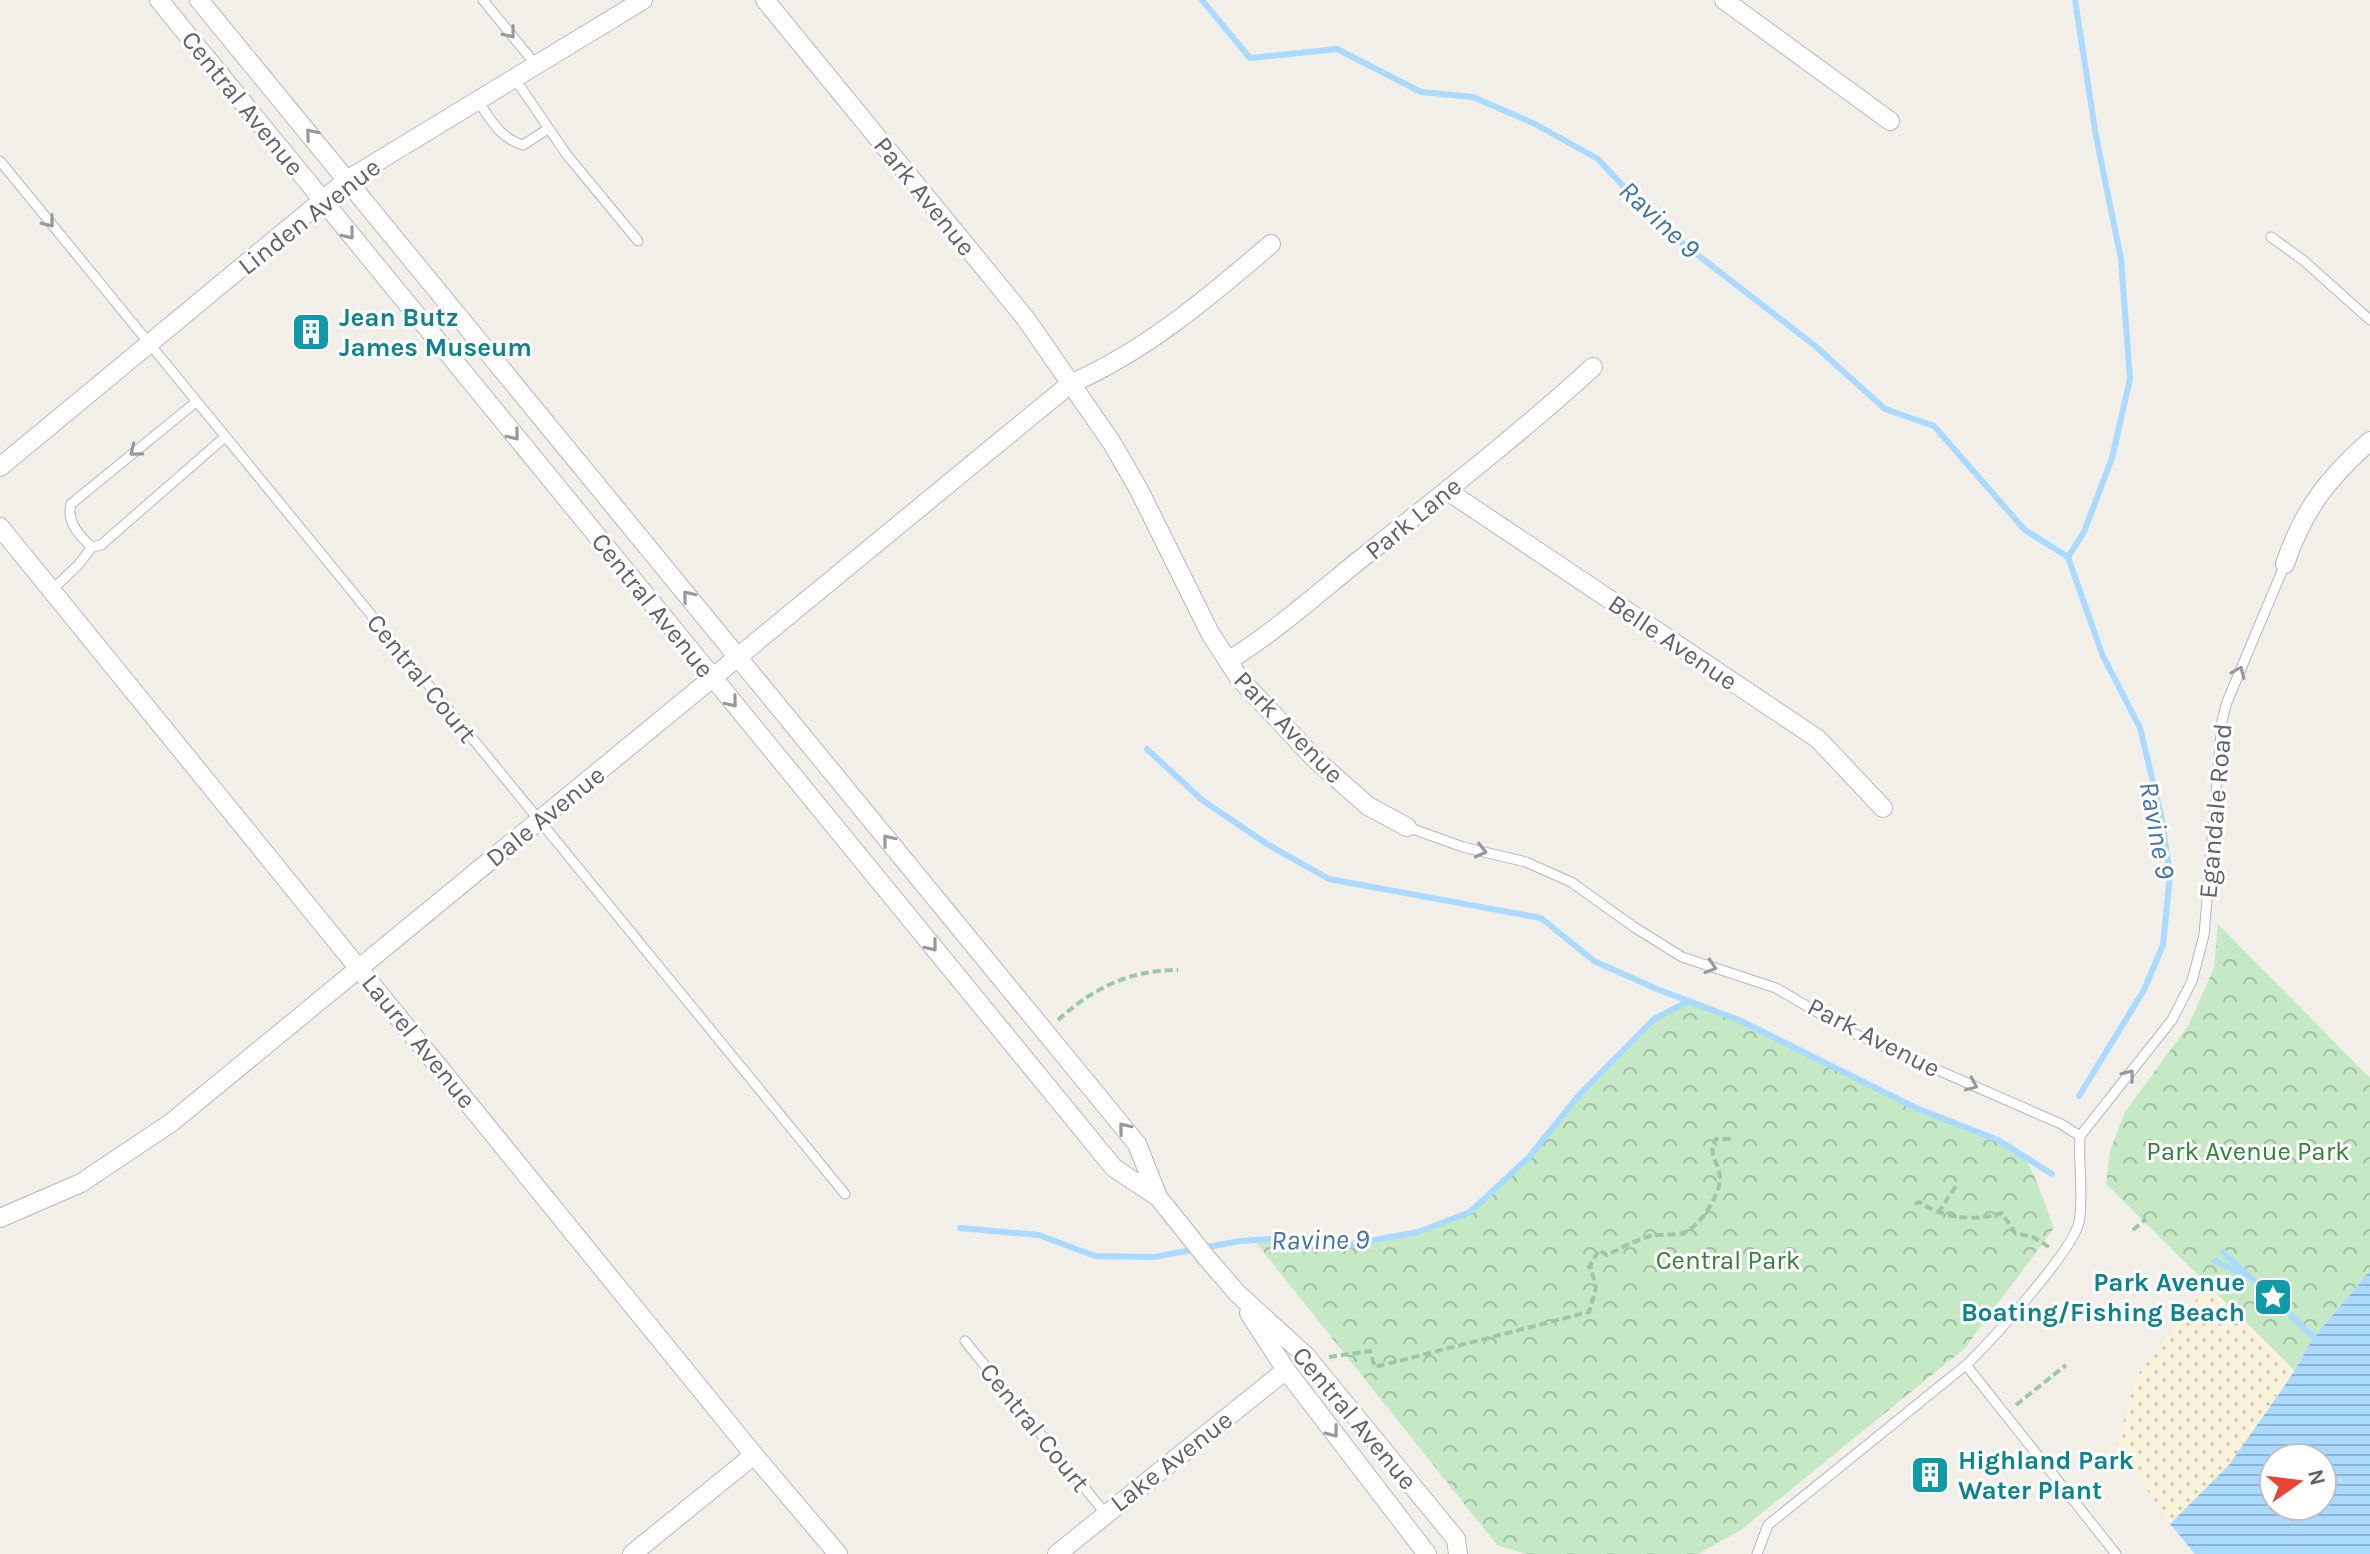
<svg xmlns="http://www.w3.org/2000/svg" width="2370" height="1554" viewBox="0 0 2370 1554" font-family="Karla,sans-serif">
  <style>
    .sand { fill: url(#sand-dots) }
    .park { fill: url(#park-crowns) }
    .water { fill: url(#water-rules); fill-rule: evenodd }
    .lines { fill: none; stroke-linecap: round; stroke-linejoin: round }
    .stream { stroke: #aadaff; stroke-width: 6 }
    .service-casing { stroke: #b5b8bc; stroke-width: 11 }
    .minor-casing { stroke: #b5b8bc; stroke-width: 20 }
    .path { stroke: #9cc7a9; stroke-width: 4; stroke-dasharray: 8 4; stroke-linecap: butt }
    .service { stroke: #fff; stroke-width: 9 }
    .minor { stroke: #fff; stroke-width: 18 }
    .oneway { stroke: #979a9d }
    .labels { text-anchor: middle; stroke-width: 6; stroke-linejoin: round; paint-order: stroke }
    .street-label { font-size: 26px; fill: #5f6368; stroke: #fff }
    .culture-label { font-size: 26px; font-weight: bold; fill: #0d838f; stroke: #fff; text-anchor: start }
    .park-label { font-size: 26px; fill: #348238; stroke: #fff }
    .water-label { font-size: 28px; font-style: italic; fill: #4174aa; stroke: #fff }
  </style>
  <defs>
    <pattern id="sand-dots" width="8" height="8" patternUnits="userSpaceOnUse" patternTransform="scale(2)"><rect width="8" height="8" fill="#fbf3d9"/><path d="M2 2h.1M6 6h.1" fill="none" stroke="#cec8b4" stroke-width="1.8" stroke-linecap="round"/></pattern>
    <pattern id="park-crowns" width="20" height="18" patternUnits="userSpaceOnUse" patternTransform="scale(2)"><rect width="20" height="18" fill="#c5e8c5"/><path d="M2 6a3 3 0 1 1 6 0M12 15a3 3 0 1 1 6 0" fill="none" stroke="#a3c0a4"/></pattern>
    <pattern id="water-rules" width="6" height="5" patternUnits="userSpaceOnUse" patternTransform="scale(2)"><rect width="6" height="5" fill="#aadaff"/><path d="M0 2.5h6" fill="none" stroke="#8eb4d2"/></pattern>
  </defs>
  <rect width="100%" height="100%" fill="#f1efe8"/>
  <path class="sand" d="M2237,1242L2370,1271L2314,1337L2294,1370L2229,1465L2170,1524L2117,1445L2136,1376L2179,1323Z"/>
  <path class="park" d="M2218,924L2370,1078V1271L2314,1337L2294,1370L2106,1184L2110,1151L2125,1112L2188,1026L2214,968Z
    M1689,1001C1768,1030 1839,1075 1916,1108C1945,1120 2001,1135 2022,1155C2032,1164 2048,1213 2054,1228L1965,1348L1741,1530L1698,1554H1526L1497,1545L1254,1240L1305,1237L1347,1245L1418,1232L1470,1212L1529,1157L1580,1094L1654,1019Z"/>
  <path class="water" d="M2370,1271V1554H2195L2170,1524L2229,1465L2288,1381L2314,1337ZM2274,1458H2322V1506H2274Z"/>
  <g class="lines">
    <path class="stream" d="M1202,0L1250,58L1337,49L1421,92L1473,97L1535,124L1598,159L1659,225L1814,345L1885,409L1934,426L2025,530L2068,557L2102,654L2140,728L2161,815L2170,875L2163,945L2144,990L2079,1096
      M2068,557L2084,532L2112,458L2130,379L2121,259L2096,136L2075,0
      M1147,749L1202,800L1267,844L1329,879L1541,918L1594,961L1657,989L1739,1020L1916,1108L1998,1140L2052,1174
      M960,1228L1039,1235L1095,1256L1154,1257L1240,1241L1305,1237L1347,1245L1418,1232L1470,1212L1529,1157L1580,1094L1654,1019L1689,1001
      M2223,1252L2314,1337
      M2215,1261L2244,1275"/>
    <g class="service-casing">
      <path id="service" d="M483,0L536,65
        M515,79L567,155L638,241
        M478,101C491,120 500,138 523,145L548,129
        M0,161L845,1194
        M2271,237L2303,260L2370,320
        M196,402L71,504C66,521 79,536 92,547L101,545L225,437
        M52,590L79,564L92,547
        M1407,827L1463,847L1526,862L1571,882L1634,927L1682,957L1776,988L1853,1033L2061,1124L2080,1136
        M2080,1136L2172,1020L2192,981L2204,935L2222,721L2227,702L2285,564
        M965,1341L1105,1513
        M1966,1365L2116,1554
        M1757,1554L1768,1525L1966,1365C1990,1342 2073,1251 2079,1222C2084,1197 2078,1163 2080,1136"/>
    </g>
    <g class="minor-casing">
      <path id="minor" d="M159,0L1114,1168L1158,1197
        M199,0L1137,1144L1158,1197L1206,1257L1237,1293L1306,1356L1456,1539L1458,1554
        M765,0L1026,319L1112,443L1139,490L1210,633L1239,678L1316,760L1368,806L1407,827
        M1724,0L1890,121
        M0,467L347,180L643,0
        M1449,492L1818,739L1883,808
        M0,527L754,1455L838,1554
        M2285,564C2303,510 2328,478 2370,441
        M1228,661C1281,628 1327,585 1377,546C1450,488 1524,430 1593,367
        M0,1218L81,1183L172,1122L1070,384C1146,351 1209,297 1271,244
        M1249,1313L1286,1370L1427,1554
        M632,1554L754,1455
        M1057,1554L1286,1370"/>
    </g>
    <path class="path" d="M1058,1020C1093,988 1130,970 1178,970
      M1915,1204L1920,1202C1941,1218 1976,1222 2002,1213L2015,1233L2033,1237L2049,1247
      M1938,1213L1956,1186
      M2133,1230L2146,1219
      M1588,1269L1599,1250L1607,1255C1620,1249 1633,1241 1647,1237C1658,1233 1671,1236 1683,1233C1699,1228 1720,1195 1720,1179C1720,1163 1706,1153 1716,1139H1732
      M1329,1357L1370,1351L1375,1367L1589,1312L1596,1288L1590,1264
      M2016,1405L2066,1365"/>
    <use href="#service" class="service"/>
    <use href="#minor" class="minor"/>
  </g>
  <defs><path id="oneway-chevron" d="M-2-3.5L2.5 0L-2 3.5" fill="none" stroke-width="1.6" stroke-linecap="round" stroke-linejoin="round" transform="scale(2)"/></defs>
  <g class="oneway">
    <use href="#oneway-chevron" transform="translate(510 33) rotate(51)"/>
    <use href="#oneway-chevron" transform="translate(311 134) rotate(-130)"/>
    <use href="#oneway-chevron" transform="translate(49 222) rotate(51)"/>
    <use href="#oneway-chevron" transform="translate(349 234) rotate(51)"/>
    <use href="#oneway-chevron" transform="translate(514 435) rotate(51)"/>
    <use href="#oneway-chevron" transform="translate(135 451) rotate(141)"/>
    <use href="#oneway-chevron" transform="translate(688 596) rotate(-129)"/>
    <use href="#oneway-chevron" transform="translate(2239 672) rotate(-67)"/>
    <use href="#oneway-chevron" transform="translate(732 702) rotate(51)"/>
    <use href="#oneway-chevron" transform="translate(888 840) rotate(-129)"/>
    <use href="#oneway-chevron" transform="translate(1481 851) rotate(14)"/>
    <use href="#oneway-chevron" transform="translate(932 946) rotate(51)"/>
    <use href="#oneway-chevron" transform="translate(1711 967) rotate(18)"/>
    <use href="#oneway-chevron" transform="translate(2129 1075) rotate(-52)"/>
    <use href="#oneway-chevron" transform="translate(1972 1085) rotate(24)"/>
    <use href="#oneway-chevron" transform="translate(1124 1128) rotate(-129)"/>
    <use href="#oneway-chevron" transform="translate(1333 1432) rotate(52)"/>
  </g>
  <defs>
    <g id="building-square" transform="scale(2)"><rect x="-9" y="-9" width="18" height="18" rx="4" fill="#0f9aa8" stroke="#fff"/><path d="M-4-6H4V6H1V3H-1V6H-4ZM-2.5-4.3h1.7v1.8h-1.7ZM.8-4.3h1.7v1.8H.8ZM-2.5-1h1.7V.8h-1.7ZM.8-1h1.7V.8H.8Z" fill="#fff"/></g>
    <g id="sight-square" transform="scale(2)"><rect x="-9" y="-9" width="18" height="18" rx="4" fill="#0f9aa8" stroke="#fff"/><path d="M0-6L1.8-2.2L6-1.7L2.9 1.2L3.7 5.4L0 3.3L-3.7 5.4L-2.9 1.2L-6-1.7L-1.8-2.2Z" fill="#fff"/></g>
  </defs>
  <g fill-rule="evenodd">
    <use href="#building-square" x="311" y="332"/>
    <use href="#sight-square" x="2273" y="1297"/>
    <use href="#building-square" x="1930" y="1475"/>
  </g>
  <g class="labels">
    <g class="street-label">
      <text transform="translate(243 103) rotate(51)" y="9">Central Avenue</text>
      <text transform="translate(925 196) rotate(51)" y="9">Park Avenue</text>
      <text transform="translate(309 216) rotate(-38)" y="9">Linden Avenue</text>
      <text transform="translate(1413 518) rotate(-39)" y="9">Park Lane</text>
      <text transform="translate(653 605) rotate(51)" y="9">Central Avenue</text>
      <text transform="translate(1673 642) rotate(34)" y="9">Belle Avenue</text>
      <text transform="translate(422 678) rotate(51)" y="9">Central Court</text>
      <text transform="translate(1289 727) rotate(46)" y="9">Park Avenue</text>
      <text transform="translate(2215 811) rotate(-85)" y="9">Egandale Road</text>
      <text transform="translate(545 816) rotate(-39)" y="9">Dale Avenue</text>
      <text transform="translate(1874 1037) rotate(27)" y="9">Park Avenue</text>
      <text transform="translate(419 1041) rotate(51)" y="9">Laurel Avenue</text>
      <text transform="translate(1355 1418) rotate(50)" y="9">Central Avenue</text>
      <text transform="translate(1035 1427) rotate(51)" y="9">Central Court</text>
      <text transform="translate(1171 1461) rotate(-38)" y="9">Lake Avenue</text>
    </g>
    <g class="culture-label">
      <text x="339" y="326">Jean Butz<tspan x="339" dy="30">James Museum</tspan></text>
      <text x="2245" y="1291" text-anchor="end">Park Avenue<tspan x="2245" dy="30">Boating/Fishing Beach</tspan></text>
      <text x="1958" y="1469">Highland Park<tspan x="1958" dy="30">Water Plant</tspan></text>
    </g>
    <g class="park-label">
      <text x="2248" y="1160">Park Avenue Park</text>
      <text x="1728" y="1269">Central Park</text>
    </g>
    <g class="water-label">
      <text transform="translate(1660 219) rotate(43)" y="10">Ravine 9</text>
      <text transform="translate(2158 830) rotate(80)" y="10">Ravine 9</text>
      <text transform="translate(1320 1239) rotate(-1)" y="10">Ravine 9</text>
    </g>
  </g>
  <g transform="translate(2298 1482) rotate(76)"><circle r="38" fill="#ffffff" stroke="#bfc1c3" stroke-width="2"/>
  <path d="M0-6L14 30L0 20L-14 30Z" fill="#ea4335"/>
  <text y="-12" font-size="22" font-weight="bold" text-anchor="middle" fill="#5f6368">N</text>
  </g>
</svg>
